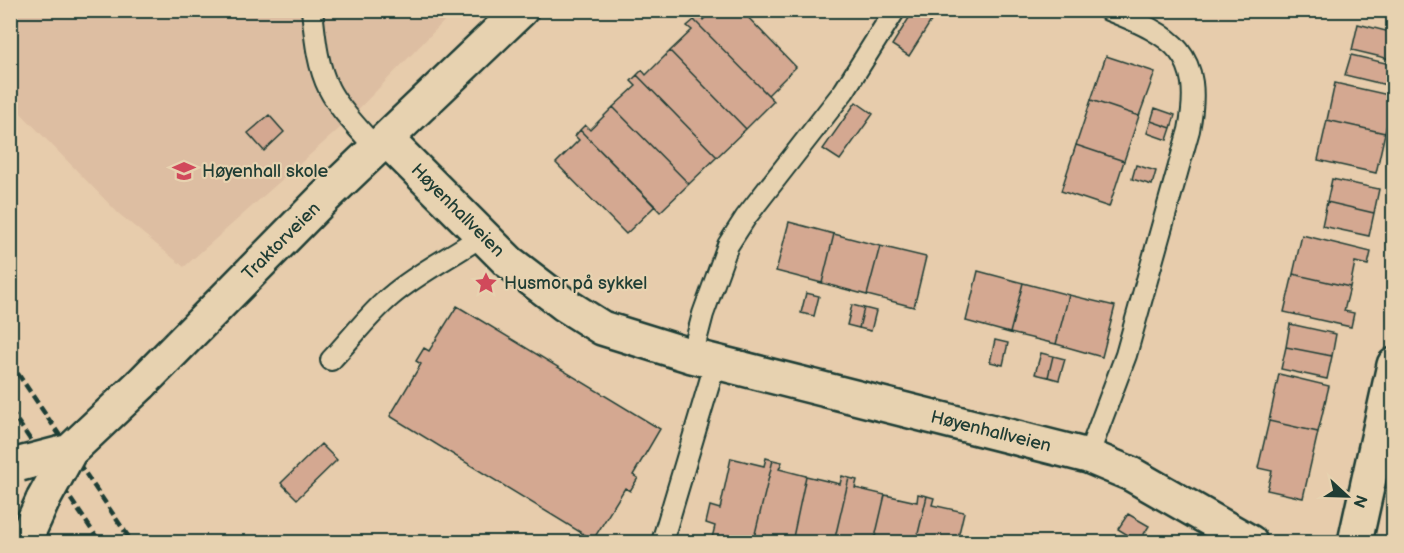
<svg xmlns="http://www.w3.org/2000/svg" width="1404" height="553" viewBox="0 0 1404 553" font-family="'Balsamiq Sans',sans-serif">
  <style>
    .built { fill: #ddbea2 }
    .building { fill: #d4a891; stroke: #1f3d34; stroke-width: 1.5 }
    .lines { fill: none; stroke-linecap: round; stroke-linejoin: round }
    .service-casing { stroke: #1f3d34; stroke-width: 24 }
    .minor-casing { stroke: #1f3d34; stroke-width: 38 }
    .service { stroke: #e7d2b0; stroke-width: 20 }
    .minor { stroke: #e7d2b0; stroke-width: 33 }
    .rail { stroke: #1f3d34; stroke-width: 4.5; stroke-dasharray: 9 4.5; stroke-linecap: butt }
    .minor-bridge-casing { stroke: #1f3d34; stroke-width: 38; stroke-linecap: butt }
    .minor-bridge { stroke: #e7d2b0; stroke-width: 33 }
    .labels { text-anchor: middle; stroke-width: 4.5; stroke-linejoin: round; paint-order: stroke }
    .poi-label { font-size: 18px; fill: #1f3d34; stroke: #e7d2b0; text-anchor: start }
    .street-label { font-size: 18px; fill: #1f3d34; stroke: #e7d2b0 }
  </style>
  <rect width="100%" height="100%" fill="#e7ccac"/>
  <filter id="ink" filterUnits="userSpaceOnUse"><feTurbulence type="fractalNoise" baseFrequency=".0167" numOctaves="2"/><feDisplacementMap in="SourceGraphic" scale="12" xChannelSelector="R" yChannelSelector="G"/><feConvolveMatrix kernelMatrix="1 2 1 2 8 2 1 2 1" color-interpolation-filters="sRGB"/></filter>
  <g filter="url(#ink)">
    <path class="built" d="M11,11H454L340,128L184,267L118,213L11,103Z"/>
    <path class="building" d="M712,10H741L796,67L768,95L694,20L698,15L703,20Z
      M914,10H938L909,56L892,45Z
      M1360,10H1394V18Z
      M694,20L774,101L746,129L670,51L692,30L687,26Z
      M1358,24L1394,33V60L1352,50Z
      M670,51L746,129L717,157L637,75L642,70L646,75Z
      M1351,55L1394,65L1391,86L1345,75Z
      M1106,56L1155,72L1139,116L1091,100Z
      M637,75L717,157L689,184L613,107L636,86L631,81Z
      M1335,83L1393,96L1385,133L1327,120Z
      M1091,100L1139,116L1124,161L1076,145Z
      M856,102L873,114L840,160L823,149Z
      M613,107L689,184L660,212L580,130L585,125L590,130Z
      M1155,108L1175,115L1171,128L1151,121Z
      M269,115L284,132L264,151L248,133Z
      M1327,120L1385,133L1376,173L1318,160Z
      M1151,121L1171,128L1167,140L1147,133Z
      M580,130L655,206L626,234L556,163L579,140L575,136Z
      M1076,145L1124,161L1109,207L1061,191Z
      M1136,165L1156,171L1152,185L1132,179Z
      M1332,179L1379,189L1374,213L1327,202Z
      M1327,202L1374,213L1369,236L1322,226Z
      M789,222L834,234L822,283L776,271Z
      M834,234L880,246L867,295L822,283Z
      M1302,235L1371,252L1368,265L1355,262L1350,287L1293,274Z
      M880,246L926,257L914,307L867,295Z
      M978,271L1023,283L1010,333L966,321Z
      M1293,274L1350,287L1344,311L1354,313L1351,327L1284,312Z
      M1023,283L1069,295L1056,344L1010,333Z
      M806,293L819,296L814,316L801,313Z
      M1069,295L1115,306L1102,357L1056,344Z
      M852,305L864,308L859,328L847,325Z
      M457,306L660,429L633,475L638,478L630,491L625,488L593,540L390,416L421,364L416,361L424,348L429,351Z
      M864,308L876,311L871,331L859,328Z
      M1290,324L1336,334L1332,356L1286,347Z
      M995,340L1008,343L1003,365L990,362Z
      M1286,347L1332,356L1327,379L1281,369Z
      M1041,353L1053,356L1048,377L1035,374Z
      M1053,356L1065,359L1059,380L1048,377Z
      M1279,374L1329,386L1318,432L1269,421Z
      M1269,421L1318,432L1303,498L1267,490L1272,471L1258,468Z
      M321,444L337,460L297,499L281,483Z
      M731,458L764,466L766,458L773,460L753,542H711L715,526L706,523L710,506L720,509Z
      M773,460L782,462L779,469L806,476L792,542H753Z
      M806,476L840,484L842,476L849,478L834,542H792Z
      M849,478L857,480L855,488L885,495L874,542H834Z
      M918,494L927,496L916,542H874L885,495L917,502Z
      M927,496L934,498L932,505L964,512L957,542H916Z
      M1128,514L1149,526L1139,542L1118,529Z"/>
    <g class="lines">
      <g class="service-casing">
        <path id="service" d="M312,10C315,37 317,65 329,89C340,111 360,129 375,148
          M692,356L703,314L728,245L746,217L844,91L895,10
          M331,360C351,339 369,314 391,296C419,272 453,256 483,235
          M1088,456L1126,355L1189,130C1204,53 1174,36 1108,10
          M662,542L716,361"/>
      </g>
      <g class="minor-casing">
        <path id="minor" d="M386,139L509,262L564,304L602,328L692,356L1088,456L1131,474L1250,542
          M141,384L322,200L521,10
          M24,542L43,500
          M1355,542L1394,365"/>
      </g>
      <use href="#service" class="service"/>
      <use href="#minor" class="minor"/>
      <path class="rail" d="M10,362L132,542
        M10,410L100,542"/>
      <g class="minor-bridge-casing">
        <path id="minor-bridge" d="M20,464L70,451
          M43,500L70,451L141,384"/>
      </g>
      <use href="#minor-bridge" class="minor-bridge"/>
    </g>
  </g>
  <defs>
    <g id="school-bare" transform="scale(1.8)"><path d="M0-5L7-2L0 1L-7-2ZM-4 1L0 2.5L4 1V4Q0 6-4 4Z" fill="#d1495b" stroke="#e7d2b0" stroke-width="2.5" paint-order="stroke"/></g>
    <g id="sight-bare" transform="scale(1.8)"><path d="M0-6L1.8-2.2L6-1.7L2.9 1.2L3.7 5.4L0 3.3L-3.7 5.4L-2.9 1.2L-6-1.7L-1.8-2.2Z" fill="#d1495b" stroke="#e7d2b0" stroke-width="2.5" paint-order="stroke"/></g>
  </defs>
  <g fill-rule="evenodd">
    <use href="#school-bare" x="184" y="171"/>
    <use href="#sight-bare" x="486" y="283"/>
  </g>
  <g class="labels">
    <g class="poi-label">
      <text x="202" y="177">Høyenhall skole</text>
      <text x="504" y="289">Husmor på sykkel</text>
    </g>
    <g class="street-label">
      <text transform="translate(458 210) rotate(45)" y="6">Høyenhallveien</text>
      <text transform="translate(281 241) rotate(-45)" y="6">Traktorveien</text>
      <text transform="translate(991 431) rotate(14)" y="6">Høyenhallveien</text>
    </g>
  </g>
  <rect width="1404" height="553" fill="none" stroke="#e7d2b0" stroke-width="36"/>
  <rect x="18" y="18" width="1368" height="517" fill="none" stroke="#1f3d34" stroke-width="2" filter="url(#ink)"/>
  <g transform="translate(1347 496) rotate(112)" stroke="#e7d2b0" stroke-width="4.5" paint-order="stroke">
  <path d="M0-4.5L10 22L0 15L-10 22Z" fill="#1f3d34"/>
  <text y="-9" font-size="16" font-weight="bold" text-anchor="middle" fill="#1f3d34">N</text>
  </g>
</svg>
